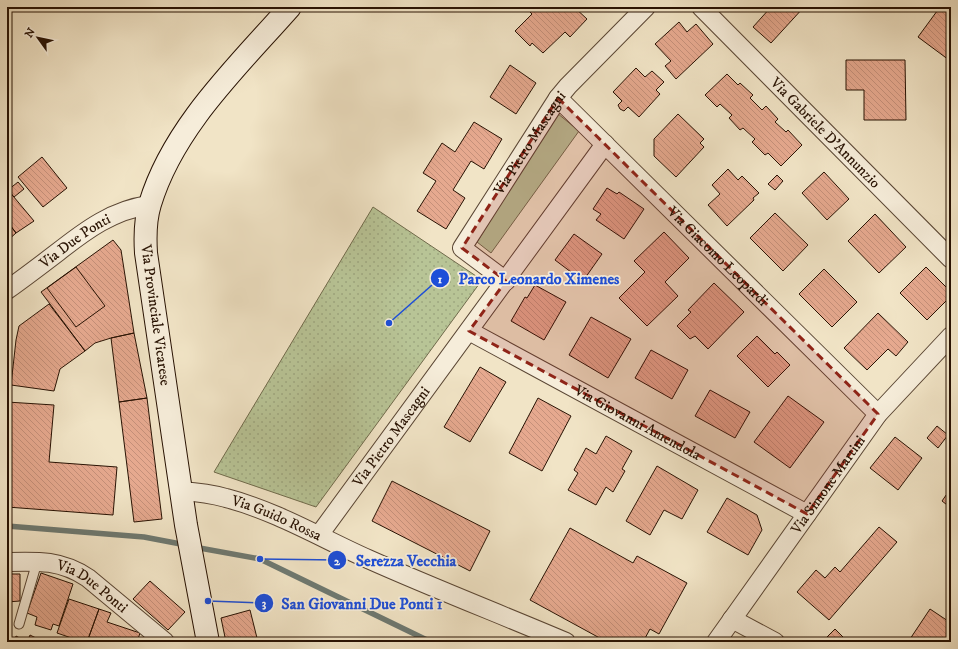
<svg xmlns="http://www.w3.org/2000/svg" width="958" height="649" viewBox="0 0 958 649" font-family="'IM FELL DW Pica',serif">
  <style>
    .grass { fill: #b8c496; stroke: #706b4c }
    .park { fill: url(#park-dots); stroke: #706b4c }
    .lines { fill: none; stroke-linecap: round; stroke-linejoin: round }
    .stream { stroke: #6e7971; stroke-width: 5.5 }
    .building { fill: url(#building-back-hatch); stroke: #281203 }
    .lane-casing { stroke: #5a4634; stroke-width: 11 }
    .street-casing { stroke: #5a4634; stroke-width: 20 }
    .secondary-casing { stroke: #281203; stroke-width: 24 }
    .lane { stroke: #f6edda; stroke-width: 9 }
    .street { stroke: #f6edda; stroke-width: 18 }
    .secondary { stroke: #f6edda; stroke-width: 22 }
    .marked { fill: #8f2418; fill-opacity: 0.2; stroke: #8f2418; stroke-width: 3; stroke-dasharray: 8 5; stroke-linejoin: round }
    .labels { text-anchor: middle; stroke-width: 3.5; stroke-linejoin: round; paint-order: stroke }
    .street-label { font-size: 15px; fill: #281203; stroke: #f6edda }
    .leader { fill: none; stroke: #1d4ed8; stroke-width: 1.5 }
    .callout-dot { fill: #1d4ed8; stroke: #f6edda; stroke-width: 1.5 }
    .mark-label { font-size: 12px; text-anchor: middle; font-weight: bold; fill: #fff }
    .callout-label { font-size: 16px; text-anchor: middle; font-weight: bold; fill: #1d4ed8; stroke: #f6edda; stroke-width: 3.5; stroke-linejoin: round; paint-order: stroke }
  </style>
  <defs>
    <pattern id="park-dots" width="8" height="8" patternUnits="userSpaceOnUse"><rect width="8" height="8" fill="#b8c496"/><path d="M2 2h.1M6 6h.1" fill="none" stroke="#9ea780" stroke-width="1.8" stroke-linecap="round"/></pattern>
    <pattern id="building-back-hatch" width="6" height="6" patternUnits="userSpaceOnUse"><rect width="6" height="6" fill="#e6a98f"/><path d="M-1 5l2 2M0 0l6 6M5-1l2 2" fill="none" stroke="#c5907a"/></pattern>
  </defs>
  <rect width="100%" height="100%" fill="#f1e4c6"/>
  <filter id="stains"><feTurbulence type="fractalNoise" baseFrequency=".005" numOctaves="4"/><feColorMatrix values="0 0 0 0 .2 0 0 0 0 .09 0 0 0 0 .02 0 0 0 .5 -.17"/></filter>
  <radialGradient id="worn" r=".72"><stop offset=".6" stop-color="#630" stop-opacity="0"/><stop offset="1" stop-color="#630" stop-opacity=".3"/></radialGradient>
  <path class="grass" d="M557,113L579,131L491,253L477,242Z"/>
  <path class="park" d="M373,207L482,280L316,507L214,472Z"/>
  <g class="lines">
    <path class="stream" d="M7,526L144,537L186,545
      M194,547L260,559L431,642"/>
  </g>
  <path class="building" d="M533,7H574L587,19L570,37L565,32L543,53L532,43L530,46L515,31L532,14L529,11Z
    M771,7H804L771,43L753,27Z
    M940,7H951V56L949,60L918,37Z
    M679,22L687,32L696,24L713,44L676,79L665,66L671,61L655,44Z
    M846,60H905L906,120H864V90H846Z
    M510,65L536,83L516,114L490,97Z
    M636,68L645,77L652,71L664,82L656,90L660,94L639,117L628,107L624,111L620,109L618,105L622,101L613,92Z
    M727,74L738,85L740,83L753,95L750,98L762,110L766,106L778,119L775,122L786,132L788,130L802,145L781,166L768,153L765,155L752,142L755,139L743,128L740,130L729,118L732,115L720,104L717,107L705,95Z
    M678,114L704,139L700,143L704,147L676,177L654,156V139Z
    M474,122L502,139L484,169L471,161L453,190L465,198L446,229L417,211L436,181L423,173L442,143L455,152Z
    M42,157L67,188L43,207L18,177Z
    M728,169L738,180L742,176L759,193L753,198L754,200L727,226L708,205L720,194L712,185Z
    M824,172L849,199L827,220L802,193Z
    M777,175L783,181L775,190L768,184Z
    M18,182L24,189L14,197L8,190Z
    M607,188L617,194L619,192L644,209L624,239L596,220L601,214L593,209Z
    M8,190L34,221L16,233L7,221V191Z
    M775,213L808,245L783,271L750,238Z
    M875,214L906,247L879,273L848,241Z
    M7,221L16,233L7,241Z
    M664,232L689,258L665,282L678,296L647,326L619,298L645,272L634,261Z
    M574,234L602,254L583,281L555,260Z
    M113,240L121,250L134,333L111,338L95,343L85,351L41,292Z
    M76,267L105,306L76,327L47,288Z
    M926,267L951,292V296L927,320L900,293Z
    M824,269L857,302L832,327L799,294Z
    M714,283L744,312L708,349L695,336L690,339L677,326L691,312L688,310Z
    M535,285L566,302L544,340L511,321L525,297L527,298Z
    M49,304L85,351L60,369L54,391L11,385L16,340L19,326Z
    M878,313L908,342L896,356L888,349L867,370L844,348Z
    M591,317L631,339L608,378L569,355Z
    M134,333L147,398L119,402L111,338Z
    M757,336L775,354L777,352L790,365L768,387L737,356Z
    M651,350L688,370L672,399L635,378Z
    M480,367L506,382L470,442L444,427Z
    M710,390L750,412L735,438L695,416Z
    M788,396L824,422L790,468L754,442Z
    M147,398L162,519L134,522L119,402Z
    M538,398L571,416L542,471L509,453Z
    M7,402L54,405L49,462L117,467L113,515L7,507Z
    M937,426L948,435L938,448L927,438Z
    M606,436L632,451L622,469L625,471L613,492L606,487L596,505L568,490L578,473L574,470L586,448L596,454Z
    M895,437L922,458L898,490L870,468Z
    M657,466L698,490L682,519L664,510L650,535L626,521Z
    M392,481L490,531L470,571L372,521Z
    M951,488V508L942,501Z
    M727,498L757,515L762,530L748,555L707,532Z
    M879,527L897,542L829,620L797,592L816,570L825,578L835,567L840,572Z
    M570,528L633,563L637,556L687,583L659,634L650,629L643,642H607L530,600Z
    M41,573L73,584L59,626L53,624L51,630L35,625L37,617L27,613Z
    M7,574H20V601L7,602Z
    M150,581L185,612L168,630L133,599Z
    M69,599L99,609L87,642H83L57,633Z
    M99,609L111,613L107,622L140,633L137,642H87Z
    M930,609L951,623V634L946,642H908Z
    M250,610L258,642H226L221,618Z
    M835,629L848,642H822Z
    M30,635L44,642H14L16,636L27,642Z"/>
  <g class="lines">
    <g class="lane-casing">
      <path id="lane" d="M19,624L37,562"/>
    </g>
    <g class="street-casing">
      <g id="street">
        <path id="s1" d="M701,7L951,259"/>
        <path id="s2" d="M558,98L878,414"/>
        <path id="s3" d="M506,281L462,248L558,98L568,86L646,7"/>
        <path id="s4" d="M7,290C24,278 41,265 58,252C86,230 113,210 149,205"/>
        <path id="s5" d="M469,331L807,514"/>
        <path id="s6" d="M181,491C196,492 212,494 226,498C276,511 321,538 368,559C433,588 500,614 566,642"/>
        <path id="s7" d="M319,535L605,144"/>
        <path id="s8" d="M7,562C38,561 61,560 88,578L165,642"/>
        <path d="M732,619L775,642"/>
        <path id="s9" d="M716,642L878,414L951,336"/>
      </g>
    </g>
    <g class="secondary-casing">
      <path id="secondary" d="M208,642L186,525L146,253C145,237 145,220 150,204C173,127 238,66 290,7"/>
    </g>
    <use href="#lane" class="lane"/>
    <use href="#street" class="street"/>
    <use href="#secondary" class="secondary"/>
  </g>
  <path class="marked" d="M558,98L878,414L807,514L469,331L506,281L462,248Z"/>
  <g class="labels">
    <g class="street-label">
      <text dy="5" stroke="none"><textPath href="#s1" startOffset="177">Via Gabriele D'Annunzio</textPath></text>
      <text dy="5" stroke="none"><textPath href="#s3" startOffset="180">Via Pietro Mascagni</textPath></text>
      <text dy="5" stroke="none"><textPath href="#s4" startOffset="84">Via Due Ponti</textPath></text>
      <text dy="5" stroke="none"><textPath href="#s2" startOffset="225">Via Giacomo Leopardi</textPath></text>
      <text transform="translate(156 315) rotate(82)" y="5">Via Provinciale Vicarese</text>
      <text dy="5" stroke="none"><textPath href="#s5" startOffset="192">Via Giovanni Amendola</textPath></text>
      <text dy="5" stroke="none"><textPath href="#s7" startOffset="122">Via Pietro Mascagni</textPath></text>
      <text dy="5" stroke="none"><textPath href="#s9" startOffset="193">Via Simone Martini</textPath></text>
      <text dy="5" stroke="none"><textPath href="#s6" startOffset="100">Via Guido Rossa</textPath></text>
      <text dy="5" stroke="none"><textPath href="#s8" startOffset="92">Via Due Ponti</textPath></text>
    </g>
  </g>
  <path class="leader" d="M389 323L440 278M260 559L337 560M208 601L264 603"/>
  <g class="callout-dot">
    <circle cx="389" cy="323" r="4"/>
    <circle cx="260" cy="559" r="4"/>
    <circle cx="208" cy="601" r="4"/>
    <circle cx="440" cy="278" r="10"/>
    <circle cx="337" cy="560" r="10"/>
    <circle cx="264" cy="603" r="10"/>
  </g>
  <g class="mark-label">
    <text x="440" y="283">1</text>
    <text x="337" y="565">2</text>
    <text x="264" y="607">3</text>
  </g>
  <g class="callout-label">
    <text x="539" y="284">Parco Leonardo Ximenes</text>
    <text x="406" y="566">Serezza Vecchia</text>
    <text x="362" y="609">San Giovanni Due Ponti 1</text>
  </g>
  <rect width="958" height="649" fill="none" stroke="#f1e4c6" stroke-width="24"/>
  <rect x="8" y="8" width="942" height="633" fill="none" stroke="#281203" stroke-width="2"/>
  <rect x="12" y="12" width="934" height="625" fill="none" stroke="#281203"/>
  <g transform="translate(38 38) rotate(303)" stroke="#f6edda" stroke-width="3" paint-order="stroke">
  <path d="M0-3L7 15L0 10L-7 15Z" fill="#281203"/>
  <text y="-6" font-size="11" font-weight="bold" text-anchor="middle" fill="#281203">N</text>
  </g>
  <rect width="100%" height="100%" filter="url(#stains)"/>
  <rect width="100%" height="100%" fill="url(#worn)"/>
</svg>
